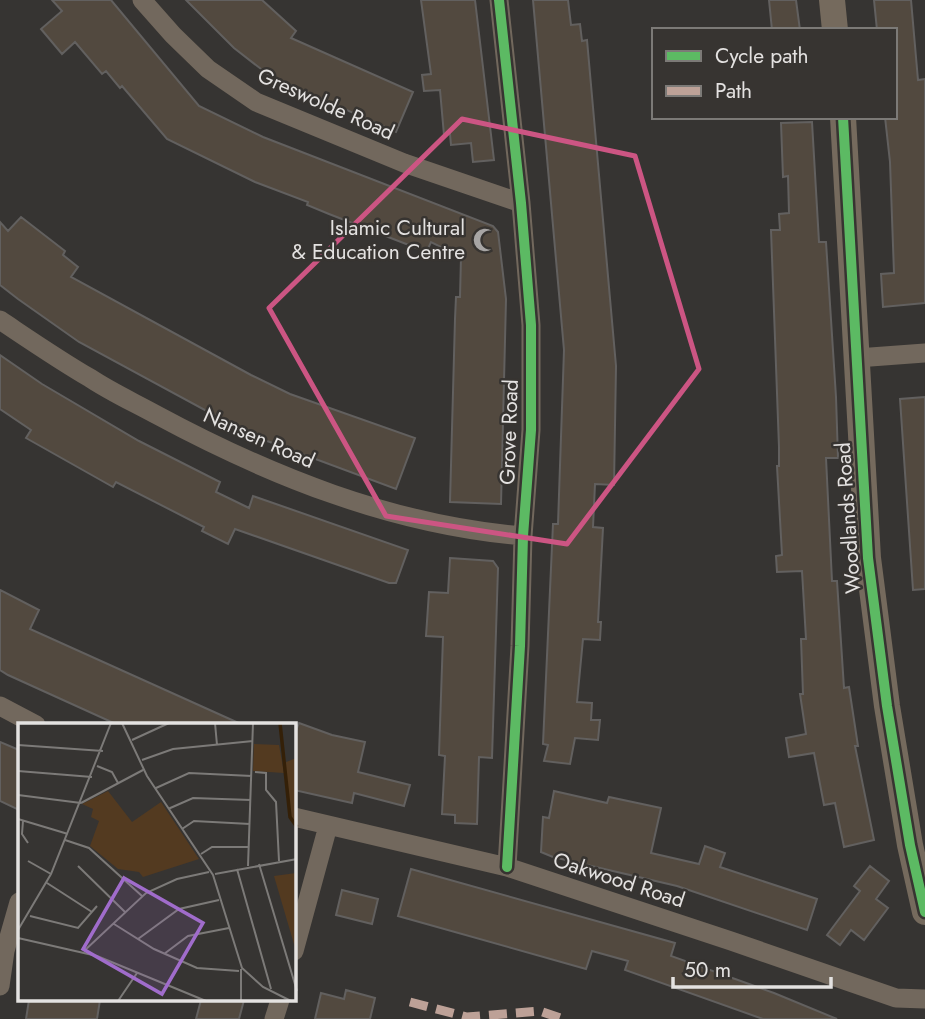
<svg xmlns="http://www.w3.org/2000/svg" width="925" height="1019" viewBox="0 0 925 1019" font-family="Jost,sans-serif">
  <style>
    .building { fill: #52493f; stroke: #62605f; stroke-width: 2 }
    .lines { fill: none; stroke-linecap: round; stroke-linejoin: round }
    .street { stroke: #72685d; stroke-width: 19 }
    .secondary { stroke: #756a5d; stroke-width: 26 }
    .quiet { stroke: #bda197; stroke-width: 9; stroke-dasharray: 18 9; stroke-linecap: butt }
    .cycleway-casing { stroke: #373431; stroke-width: 15 }
    .cycleway { stroke: #5cba63; stroke-width: 10 }
    .marked { fill: none; stroke: #cc5583; stroke-width: 5; stroke-linejoin: round }
    .labels { text-anchor: middle; stroke-width: 5; stroke-linejoin: round; paint-order: stroke }
    .street-label { font-size: 21px; fill: #e4e2e1; stroke: #373431 }
    .poi-label { font-size: 21px; fill: #e4e2e1; stroke: #373431; text-anchor: end }
    .inset-river { fill: none; stroke: #342008; stroke-width: 3.5 }
    .inset-road { fill: none; stroke: #7c7a78; stroke-width: 2 }
    .view { fill: #a06ccb; fill-opacity: 0.15; stroke: #a06ccb; stroke-width: 3.5 }
    .inset-edge { fill: none; stroke: #e4e2e1; stroke-width: 3.5 }
  </style>
  <rect width="100%" height="100%" fill="#363432"/>
  <path class="building" d="M52,0H111L199,106L263,137L493,226L498,232L506,299L501,504L450,502L455,319L456,297H460L461,257L431,242L427,251L419,249L329,214L307,205L308,202L255,182L167,139L122,86L120,88L106,71L102,74L75,42L62,54L41,29L62,11Z
    M186,0H262L296,31L291,38L413,92L396,132L270,76L234,48Z
    M421,0H475L494,160L473,162L471,143L451,145L450,134L444,135L440,90L424,91L422,75L431,74Z
    M533,0H568L571,25L580,24L582,41L587,40L616,366L614,485L595,484L593,527L603,528L598,622H601L600,640L583,639L577,702L592,703L591,720H600L598,740L575,738L570,764L544,761L548,745L543,744L553,524H558L564,350Z
    M769,0H796L800,30H772Z
    M874,0H911L918,80L925,79V303L883,307L881,274L894,273L890,162L885,117H895V30H877Z
    M812,122L819,242H826L836,397L838,458H826L832,581H837L844,688L849,687L858,746H855L874,840L844,847L835,803L824,805L814,753L789,757L786,738L806,734L800,694H803L801,639H806L802,571L777,572L776,556L782,555L777,466H779V447L771,230H780L779,214L789,213L788,176L783,177L781,123Z
    M21,217L65,251L63,255L78,267L71,277L251,375L290,394L415,438L396,489L251,435L79,342L18,299L0,285V222L8,231Z
    M0,355L42,384L139,441L220,482L216,492L249,508L253,496L408,550L396,583H389L235,529L228,544L202,531L204,527L116,482L113,487L26,438L31,430L0,409Z
    M925,397V589L913,590L900,399Z
    M450,558L493,561L498,568L492,758L479,757L477,824L455,823V815L442,814L445,756L439,755L443,637L426,636L429,592L448,593Z
    M0,590L39,610L30,629L243,725H118L8,675L0,670Z
    M299,723L332,735L365,742L358,772L410,785L404,806L354,793L352,803L294,790V736Z
    M0,742L19,750V810L0,801Z
    M554,791L607,803L609,797L661,808L651,853L699,864L705,846L725,853L720,867L817,899L807,930L677,886L553,857L541,852L543,817L549,818Z
    M870,866L889,881L876,899L888,908L864,940L851,930L840,945L827,935L860,891L854,886Z
    M411,869L675,943L671,956L774,993L837,1019H763L625,970L628,961L592,951L586,969L398,916Z
    M342,890L378,899L372,924L336,915Z
    M346,990L375,998L370,1019H315L321,993L344,999Z
    M29,1000H100L97,1019H26Z
    M201,1000H244L239,1019H196Z"/>
  <g class="lines">
    <path class="street" d="M142,0L173,35L208,69L256,102L404,163L521,203
      M499,0L521,203L531,325V430L523,536L520,646L507,867
      M0,320C30,340 59,360 90,378C111,392 133,402 155,414C270,476 392,525 523,536
      M857,358L925,353
      M0,706L36,725
      M294,817L507,867L731,941L896,998L925,999
      M294,951L328,826
      M0,986L5,951L19,902
      M274,1019L280,1000"/>
    <path class="secondary" d="M832,0L835,30
      M843,117L868,558L887,706L910,845L925,912"/>
    <path class="quiet" d="M410,1002L467,1017L540,1011L563,1019"/>
    <g class="cycleway-casing">
      <path id="cycleway" d="M499,0L521,203L531,325V430L523,536L520,646L507,867
        M843,117L868,558L887,706L910,845L925,912"/>
    </g>
    <use href="#cycleway" class="cycleway"/>
  </g>
  <path class="marked" d="M462,119L635,156L699,369L567,544L386,516L269,308Z"/>
  <defs>
    <g id="mosque-bare" transform="scale(1.89)"><path d="M3.5-4.9A6 6 0 1 0 3.5 4.9A5 5 0 1 1 3.5-4.9Z" fill="#a7a5a4" stroke="#373431" stroke-width="2.5" paint-order="stroke"/></g>
  </defs>
  <g fill-rule="evenodd">
    <use href="#mosque-bare" x="485" y="240"/>
  </g>
  <g class="labels">
    <g class="street-label">
      <text transform="translate(326 104) rotate(24)" y="7">Greswolde Road</text>
      <text transform="translate(509 432) rotate(-88)" y="7">Grove Road</text>
      <text transform="translate(259 438) rotate(24)" y="7">Nansen Road</text>
      <text transform="translate(848 518) rotate(-94)" y="7">Woodlands Road</text>
      <text transform="translate(619 880) rotate(18)" y="7">Oakwood Road</text>
    </g>
    <g class="poi-label">
      <text x="465" y="235">Islamic Cultural<tspan x="465" dy="24">&amp; Education Centre</tspan></text>
    </g>
  </g>
  <g transform="translate(18 723)">
    <rect width="278" height="278" fill="#363432"/>
    <path d="M236,21L261,22L266,50L235,48ZM278,35H279L278,103L273,94L266,40ZM90,68L114,99L143,79L181,136L125,154L121,149L100,146L72,123L81,98L73,94L75,86L64,81Z" fill="#533a20"/>
    <path d="M278,150H279L278,228L256,153Z" fill="#533a20"/>
    <path class="inset-river" d="M262,0L272,94L279,104"/>
    <path class="inset-road" d="M104,0L129,53L195,152L224,245L245,264L273,278M197,0L199,22M114,17L151,0M0,22L85,28M124,37L155,26L235,18M79,43L94,49L100,60M0,48L74,54M237,49L248,50V67L258,79L261,138M138,65L171,50L234,53M0,72L63,80M63,80L125,47M150,86L175,75L233,77M0,96L50,111M5,98L4,111L10,120M164,106L176,98L232,101M47,117L71,125L124,173M183,131L194,124H231M10,138L33,151M241,141L279,268M60,143L107,189M230,143L235,0M219,146L253,266M197,151L279,136M29,160L74,189M12,193L60,205L79,183M96,201L136,226L179,245L221,248M0,207L33,151L93,0M0,215L79,233L188,278M120,216L161,186L201,177M66,228L128,170L159,156L191,149M146,231L170,213L211,205M223,246V278M100,278L119,250"/>
    <path class="view" d="M106,155L185,200L144,271L65,226Z"/>
    <rect width="278" height="278" class="inset-edge"/>
  </g>
  <rect x="652" y="28" width="245" height="91" fill="#373431" stroke="#7c7a77" stroke-width="2"/>
  <rect x="666" y="51" width="35" height="10" fill="#5cba63" stroke="#7c7a77" stroke-width="2"/>
  <text x="715" y="63" font-size="21" fill="#e4e2e1">Cycle path</text>
  <rect x="666" y="86" width="35" height="10" fill="#bda197" stroke="#7c7a77" stroke-width="2"/>
  <text x="715" y="98" font-size="21" fill="#e4e2e1">Path</text>
  <path d="M673 977v10h158v-10" fill="none" stroke="#e4e2e1" stroke-width="3.5"/>
  <text x="684" y="977" font-size="21" fill="#e4e2e1" stroke="#373431" stroke-width="5" paint-order="stroke">50 m</text>
</svg>
